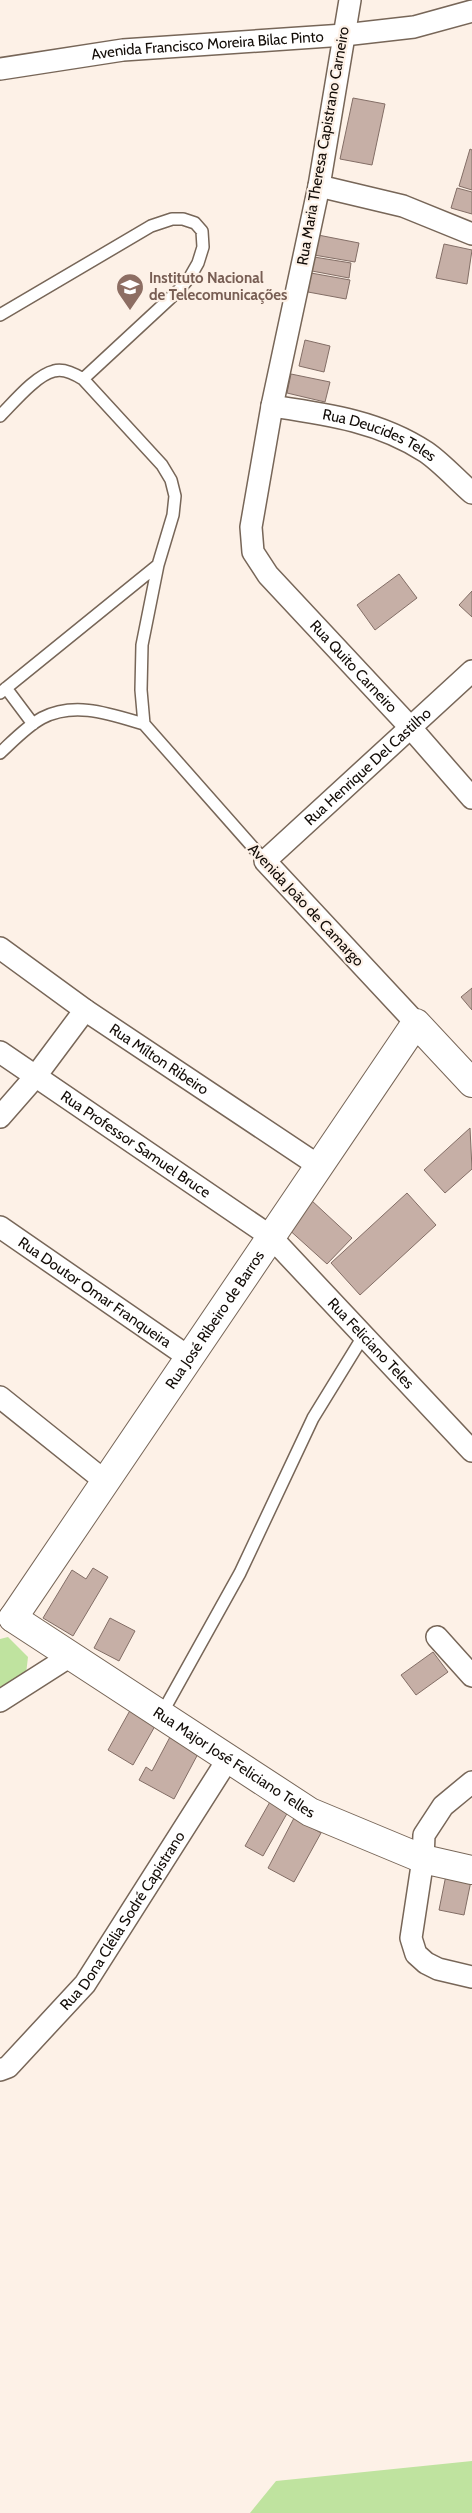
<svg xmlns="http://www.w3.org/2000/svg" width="472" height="2513" viewBox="0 0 472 2513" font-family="Cabin,sans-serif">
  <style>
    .green { fill: #bfe39f }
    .building { fill: #c6afa6; stroke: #836e66 }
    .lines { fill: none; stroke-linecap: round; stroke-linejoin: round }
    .lane-casing { stroke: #776658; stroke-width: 14 }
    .street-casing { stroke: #776658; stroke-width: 24 }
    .secondary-casing { stroke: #776658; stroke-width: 30 }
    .lane { stroke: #fff; stroke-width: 11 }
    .street { stroke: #fff; stroke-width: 21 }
    .secondary { stroke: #fff; stroke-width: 28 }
    .labels { text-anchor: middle; stroke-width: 4.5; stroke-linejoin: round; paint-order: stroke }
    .street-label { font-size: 15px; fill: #120c07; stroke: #fdf1e7 }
    .education-label { font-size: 15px; font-weight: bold; fill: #785e54; stroke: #fdf1e7; text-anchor: start }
  </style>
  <rect width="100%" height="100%" fill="#fdf1e7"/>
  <path class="green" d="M8,1637L28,1657L26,1674L0,1687V1639Z
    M472,2461V2513H250L276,2481Z"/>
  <path class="building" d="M353,98L385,104L372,165L340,159Z
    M470,149L472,150V190L459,186Z
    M457,188L472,192V214L451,208Z
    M318,235L359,243L355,262L314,255Z
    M444,244L472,250L467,284L436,278Z
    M314,257L351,263L349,278L312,271Z
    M311,273L350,280L346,299L308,292Z
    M305,340L330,346L324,372L299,366Z
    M291,374L330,382L325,402L287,393Z
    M399,574L417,598L375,630L357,605Z
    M472,591V617L459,605Z
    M472,988V1010L461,997Z
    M470,1128L472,1169L445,1193L424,1170Z
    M407,1193L436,1225L360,1295L331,1263Z
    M311,1200L352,1238L327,1264L286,1227Z
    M93,1568L108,1577L73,1636L43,1618L72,1570L86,1579Z
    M110,1618L135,1631L119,1661L94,1648Z
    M433,1652L448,1672L416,1695L401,1675Z
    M133,1705L159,1719L133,1765L108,1750Z
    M170,1737L199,1752L174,1799L139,1780L146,1767L152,1771Z
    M271,1800L289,1810L263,1856L245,1846Z
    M294,1818L321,1833L294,1882L268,1868Z
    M446,1875L471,1881L464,1915L439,1910Z"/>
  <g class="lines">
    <g class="lane-casing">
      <path id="lane" d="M0,315L151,226L172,219H183L195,223L202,231L203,247L198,263L190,277L178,291L83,379
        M0,416C13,403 36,375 54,371C63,368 75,374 83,379L162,465L171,480L175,496L173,515L158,565L142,645L141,690L144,724
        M6,688L33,724
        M0,693L158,565
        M144,724L265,861
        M0,753C13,741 27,726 42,718C75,701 110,714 144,724
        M161,1715L240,1573L313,1418L364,1335"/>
    </g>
    <g class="street-casing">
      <g id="street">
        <path id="s1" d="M350,0L319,186L272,406L251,527L253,552L268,575L410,727L472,798"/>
        <path id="s2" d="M0,69L123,50L344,35L414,27L472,11"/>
        <path d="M319,186L403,206L472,234"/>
        <path id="s3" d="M272,406C326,414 379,421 426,452C442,463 457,480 472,493"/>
        <path id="s4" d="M0,948L85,1010L319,1166"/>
        <path id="s5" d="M416,1023L265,861L472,671"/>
        <path id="s6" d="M0,1052L270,1236L472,1451"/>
        <path d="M0,1117L35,1077L85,1010"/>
        <path id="s7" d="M0,1227L190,1358"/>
        <path d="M0,1397L106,1482"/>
        <path d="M437,1637L472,1676"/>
        <path d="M0,1701L72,1655"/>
        <path d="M472,1782L443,1806L424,1835L423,1859L411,1938L416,1954L426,1963L438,1969L472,1977"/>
        <path id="s8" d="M0,2070L8,2067L85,1984L228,1759"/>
      </g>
    </g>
    <g class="secondary-casing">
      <g id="secondary">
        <path id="s9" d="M13,1618L416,1023L472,1083"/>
        <path id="s10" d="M13,1618L310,1812L423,1859L472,1870"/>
      </g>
    </g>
    <use href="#lane" class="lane"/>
    <use href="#street" class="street"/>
    <use href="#secondary" class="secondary"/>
  </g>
  <defs>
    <g id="school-pin" transform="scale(1.4375)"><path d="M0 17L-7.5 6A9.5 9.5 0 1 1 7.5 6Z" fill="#8d6e63" stroke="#fdf1e7"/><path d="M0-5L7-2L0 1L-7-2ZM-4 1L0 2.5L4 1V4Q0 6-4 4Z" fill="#fff"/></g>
  </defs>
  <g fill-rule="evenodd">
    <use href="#school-pin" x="130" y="287"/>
  </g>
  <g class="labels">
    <g class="street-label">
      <text dy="5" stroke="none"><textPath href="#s2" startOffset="209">Avenida Francisco Moreira Bilac Pinto</textPath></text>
      <text transform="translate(323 146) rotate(-80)" y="5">Rua Maria Theresa Capistrano Carneiro</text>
      <text dy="5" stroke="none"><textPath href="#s3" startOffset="112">Rua Deucides Teles</textPath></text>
      <text dy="5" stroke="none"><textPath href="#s1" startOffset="714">Rua Quito Carneiro</textPath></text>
      <text dy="5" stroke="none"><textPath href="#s5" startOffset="361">Rua Henrique Del Castilho</textPath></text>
      <text transform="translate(306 905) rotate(47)" y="5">Avenida João de Camargo</text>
      <text dy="5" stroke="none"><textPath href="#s4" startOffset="194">Rua Mílton Ribeiro</textPath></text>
      <text dy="5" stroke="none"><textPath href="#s6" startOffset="164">Rua Professor Samuel Bruce</textPath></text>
      <text dy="5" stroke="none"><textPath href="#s7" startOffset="115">Rua Doutor Omar Franqueira</textPath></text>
      <text dy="5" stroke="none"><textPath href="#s9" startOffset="360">Rua José Ribeiro de Barros</textPath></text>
      <text dy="5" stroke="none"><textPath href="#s6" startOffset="474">Rua Feliciano Teles</textPath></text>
      <text dy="5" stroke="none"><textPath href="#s10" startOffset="264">Rua Major José Feliciano Telles</textPath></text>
      <text dy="5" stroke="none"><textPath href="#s8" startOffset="195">Rua Dona Clélia Sodré Capistrano</textPath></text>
    </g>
    <g class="education-label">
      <text x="149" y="283">Instituto Nacional<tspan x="149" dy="17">de Telecomunicações</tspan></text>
    </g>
  </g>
</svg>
